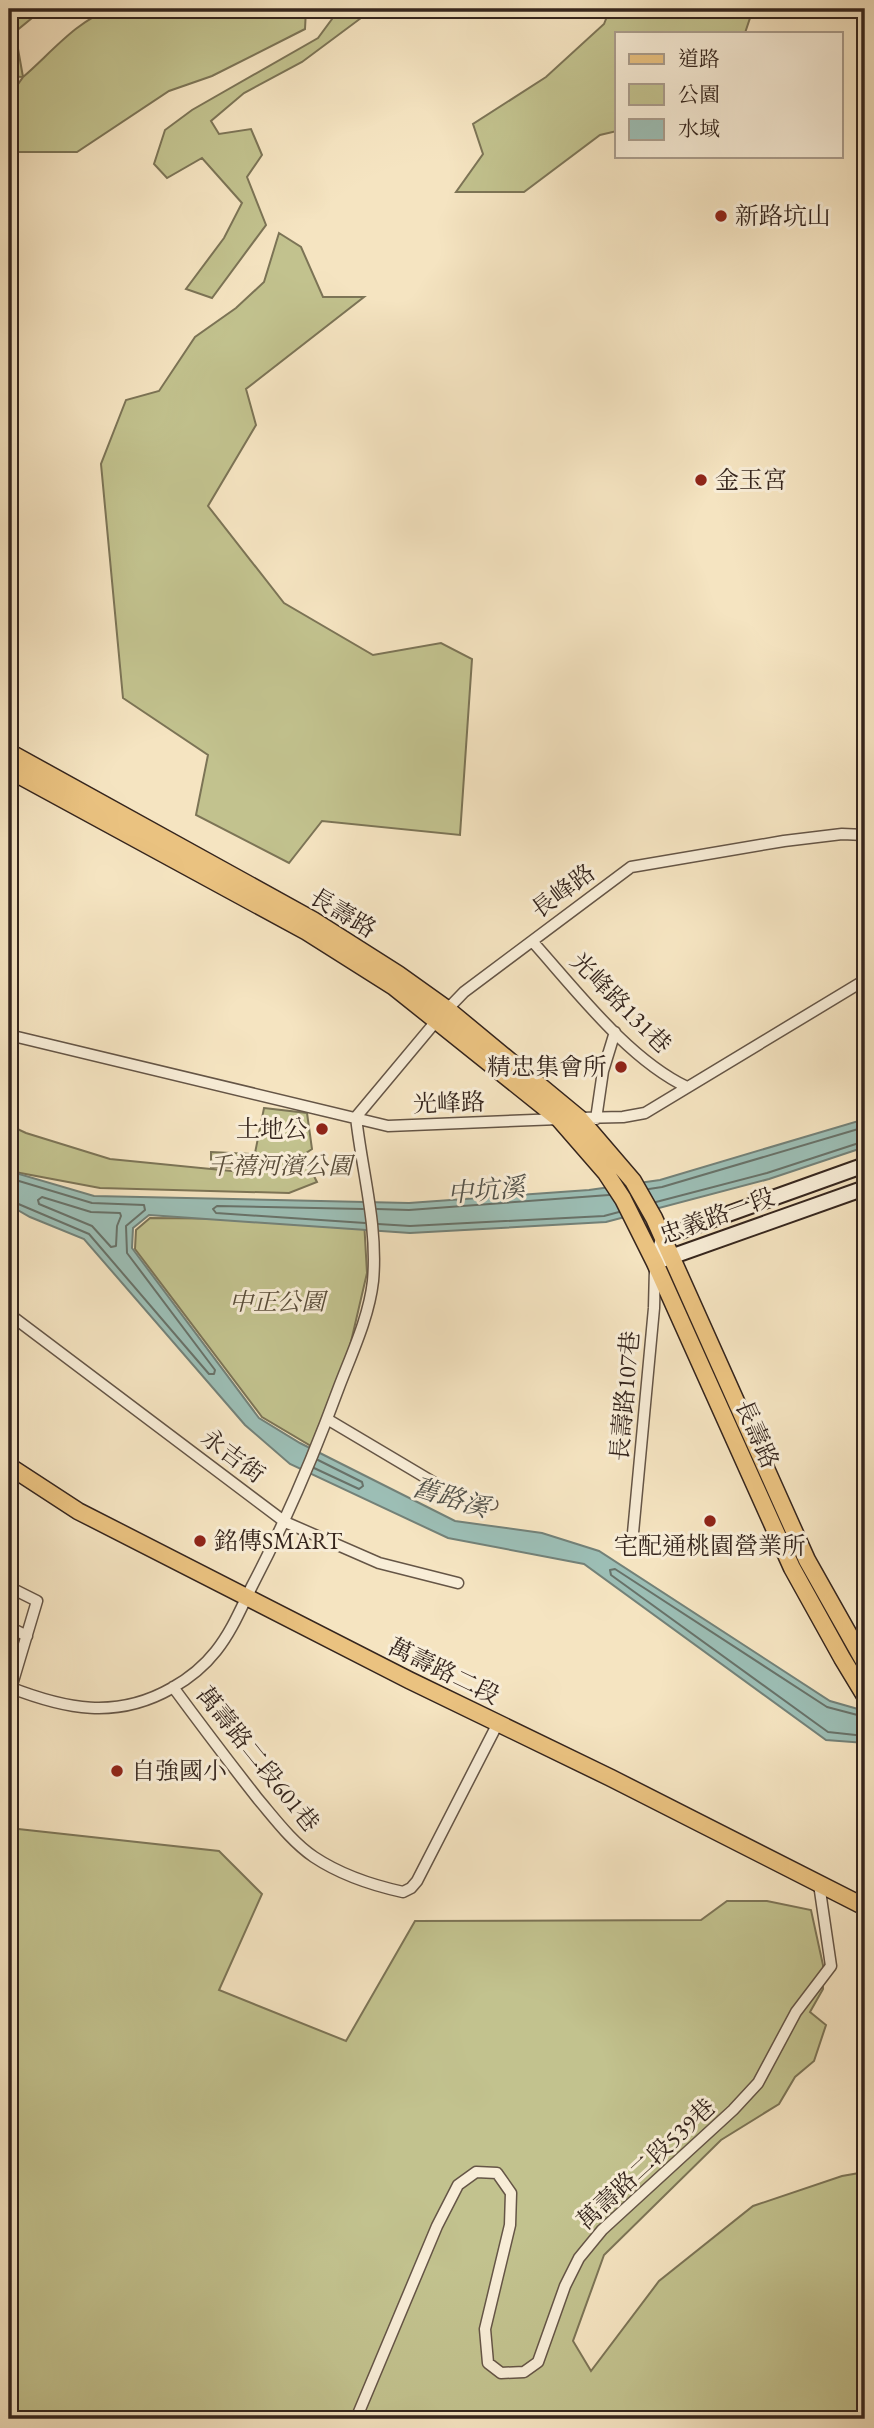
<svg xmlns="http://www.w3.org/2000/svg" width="874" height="2428" viewBox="0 0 874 2428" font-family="'EB Garamond','Noto Serif TC',serif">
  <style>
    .green { fill: #c2c28e; stroke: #7c7456; stroke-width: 2 }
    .water { fill: #9cbeb5; stroke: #738178; stroke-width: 2 }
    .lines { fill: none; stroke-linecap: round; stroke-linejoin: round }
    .shore { stroke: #687269; stroke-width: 2 }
    .street-casing { stroke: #655546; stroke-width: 13 }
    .secondary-casing { stroke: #35251d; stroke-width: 18 }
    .primary-casing { stroke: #35251d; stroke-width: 19 }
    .street { stroke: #f8edd7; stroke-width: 10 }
    .secondary { stroke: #f8edd7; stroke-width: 14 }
    .primary { stroke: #eac280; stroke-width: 16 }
    .poi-dot { fill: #8f2418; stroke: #f8edd7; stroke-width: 2.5 }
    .labels { text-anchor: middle; stroke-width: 6; stroke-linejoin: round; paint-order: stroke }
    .poi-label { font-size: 24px; fill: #35251d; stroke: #f8edd7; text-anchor: start }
    .street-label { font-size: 24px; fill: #35251d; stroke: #f8edd7 }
    .park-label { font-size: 24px; font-style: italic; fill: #584c39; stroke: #f8edd7 }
    .water-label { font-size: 26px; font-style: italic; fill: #54534b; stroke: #f8edd7 }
  </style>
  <rect width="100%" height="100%" fill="#f5e4c1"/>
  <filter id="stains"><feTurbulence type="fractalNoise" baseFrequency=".00286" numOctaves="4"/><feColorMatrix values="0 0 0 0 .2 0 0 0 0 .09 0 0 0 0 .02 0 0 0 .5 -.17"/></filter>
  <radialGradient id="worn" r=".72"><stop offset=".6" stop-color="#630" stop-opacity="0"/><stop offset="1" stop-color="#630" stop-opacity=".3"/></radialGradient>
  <path class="green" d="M9,9H43L15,32L23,77C48,56 78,19 110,10C128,5 152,9 170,11L171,9H306L305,29L212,76L169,91L77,152H9V97L23,77L9,76Z
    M331,9H377L361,18L302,62L244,93L211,121L219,134L251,129L262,155L247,177L266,225L212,298L186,289L224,238L242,203L202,158L167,178L154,164L165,130L192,110L318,38L332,19Z
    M610,9H753L745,33H617V131L600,135L524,192H456L483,154L473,124L546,77L604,24Z
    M279,233L301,247L323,297H364L246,389L256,425L208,506L284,603L373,655L441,643L472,659L460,835L322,821L289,863L196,815L208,755L123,698L101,464L126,400L159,391L195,337L236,308L264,282Z
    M264,1108L307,1113L312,1149L303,1155L317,1182L289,1193L100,1188L15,1172L9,1168V1125L26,1133L110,1159L251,1173Z
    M211,1152L250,1154L249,1168L211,1167Z
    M150,1218L364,1220L367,1273L350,1346L311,1446L262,1417L135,1249L136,1230Z
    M9,1828L219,1851L262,1894L219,1990L346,2041L415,1921L701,1920L727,1901H767L811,1910L823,1965V1989L810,2012L826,2025L814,2061L795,2077L779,2104L721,2140L604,2255L573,2341L591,2371L659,2281L753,2206L842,2176L865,2172V2419H9Z"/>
  <path class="water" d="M865,1119V1147L769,1179L606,1222L410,1233L149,1215L133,1228L132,1248L259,1418L300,1443L455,1521L542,1533L599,1551L830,1701L865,1711V1743L826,1740L584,1564L448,1538L290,1464L245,1425L84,1239L30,1217L9,1205V1171L94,1196L409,1203L589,1190L660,1180Z"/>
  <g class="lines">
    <path class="shore" d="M9,1178L92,1203L144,1205L145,1210L126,1226L127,1253L215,1370L214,1374H209L89,1234L9,1200
      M649,1189L662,1187L865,1127
      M42,1197L91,1212L120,1213L121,1216L117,1226L116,1246L111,1247L92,1226L39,1204L38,1200Z
      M656,1202L767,1173L865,1141
      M363,1209L217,1206L213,1209L216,1213L365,1223
      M377,1209L409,1210L609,1195
      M378,1224L410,1226L604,1216L619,1212
      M314,1468L359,1489L363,1486L362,1482L318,1460
      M865,1717L827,1707L615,1569L610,1570L611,1575L828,1732L865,1736"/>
    <g class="street-casing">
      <path id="street" d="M532,941C576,990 628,1059 687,1087
        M9,1035L388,1126L559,1119
        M356,1117L437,1020L464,992L631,867L784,841L842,834L865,835
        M578,1118L623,1117L645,1113L865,980
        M596,1119L603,1071L615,1032
        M9,1314L285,1522L379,1563L458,1583
        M327,1419L460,1498L492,1504
        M633,1533L654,1308L655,1268
        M9,1587L37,1601L11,1688
        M9,1627L27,1636
        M9,1687C65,1709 116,1720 172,1688C188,1679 205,1665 216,1651C232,1631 241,1608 252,1586C286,1521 314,1455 339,1387C352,1353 369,1317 373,1281C378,1225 362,1172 356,1117
        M173,1687C201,1725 229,1762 258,1799C275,1819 292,1842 314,1857C341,1875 371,1885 403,1892L411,1888L417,1881L498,1723
        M356,2419L437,2226L458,2185L476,2172L497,2173L511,2193L510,2225L485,2329L488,2363L501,2373L524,2372L538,2362L565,2286L579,2258L602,2230L733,2110L758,2083L796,2012L831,1966L819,1884"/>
    </g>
    <g class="secondary-casing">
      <path id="secondary" d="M662,1260L865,1188
        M655,1263L664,1237L865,1165"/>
    </g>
    <g class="primary-casing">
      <path id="primary" d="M9,752L313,920L398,974L447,1009L579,1118L633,1181L654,1218L807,1560L865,1663
        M9,770L307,932L394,987L559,1119L606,1173L623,1199L655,1263L792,1568L842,1658L865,1696
        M9,1466L78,1511L409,1680L611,1778L865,1907"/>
    </g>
    <use href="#street" class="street"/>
    <use href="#secondary" class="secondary"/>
    <use href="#primary" class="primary"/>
  </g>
  <g class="poi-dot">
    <circle cx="721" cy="216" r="7"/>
    <circle cx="701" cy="480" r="7"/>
    <circle cx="621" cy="1067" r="7"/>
    <circle cx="322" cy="1129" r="7"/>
    <circle cx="710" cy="1521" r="7"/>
    <circle cx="200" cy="1541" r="7"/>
    <circle cx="117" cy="1771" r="7"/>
  </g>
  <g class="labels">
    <g class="poi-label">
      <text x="735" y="224">新路坑山</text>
      <text x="715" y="488">金玉宮</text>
      <text x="607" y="1075" text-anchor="end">精忠集會所</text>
      <text x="308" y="1137" text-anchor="end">土地公</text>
      <text x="214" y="1549">銘傳SMART</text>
      <text x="710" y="1554" text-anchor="middle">宅配通桃園營業所</text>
      <text x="131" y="1779">自強國小</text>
    </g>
    <g class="street-label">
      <text transform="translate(563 891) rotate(-37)" y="8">長峰路</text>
      <text transform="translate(343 913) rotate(31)" y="8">長壽路</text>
      <text transform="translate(621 1003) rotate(45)" y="8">光峰路131巷</text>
      <text transform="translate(449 1103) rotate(-2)" y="8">光峰路</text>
      <text transform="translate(717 1216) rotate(-20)" y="8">忠義路一段</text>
      <text transform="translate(625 1396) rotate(-85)" y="8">長壽路107巷</text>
      <text transform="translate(757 1434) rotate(66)" y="8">長壽路</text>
      <text transform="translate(233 1456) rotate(37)" y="8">永吉街</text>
      <text transform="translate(444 1671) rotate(26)" y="8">萬壽路二段</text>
      <text transform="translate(258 1759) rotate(51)" y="8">萬壽路二段601巷</text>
      <text transform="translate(646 2164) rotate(-43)" y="8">萬壽路二段539巷</text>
    </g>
    <g class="park-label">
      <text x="280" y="1174">千禧河濱公園</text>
      <text x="277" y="1310">中正公園</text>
    </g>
    <g class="water-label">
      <text transform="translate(486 1190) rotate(-5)" y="9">中坑溪</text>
      <text transform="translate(451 1497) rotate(17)" y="9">舊路溪</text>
    </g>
  </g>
  <rect width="874" height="2428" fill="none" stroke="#f5e4c1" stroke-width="35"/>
  <rect x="10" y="10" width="853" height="2407" fill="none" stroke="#35251d" stroke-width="3.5"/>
  <rect x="18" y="18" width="839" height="2393" fill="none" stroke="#35251d" stroke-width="2"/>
  <rect x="615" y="32" width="228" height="126" fill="#f8edd7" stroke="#aa9d8d" stroke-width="2"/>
  <rect x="629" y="54" width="35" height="10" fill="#eac280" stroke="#aa9d8d" stroke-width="2"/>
  <text x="678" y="66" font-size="21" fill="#35251d">道路</text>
  <rect x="629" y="84" width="35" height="21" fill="#c2c28e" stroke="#aa9d8d" stroke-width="2"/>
  <text x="678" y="102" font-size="21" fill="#35251d">公園</text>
  <rect x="629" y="119" width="35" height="21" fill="#9cbeb5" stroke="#aa9d8d" stroke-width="2"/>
  <text x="678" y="136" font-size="21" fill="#35251d">水域</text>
  <rect width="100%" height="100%" filter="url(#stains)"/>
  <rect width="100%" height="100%" fill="url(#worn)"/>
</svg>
